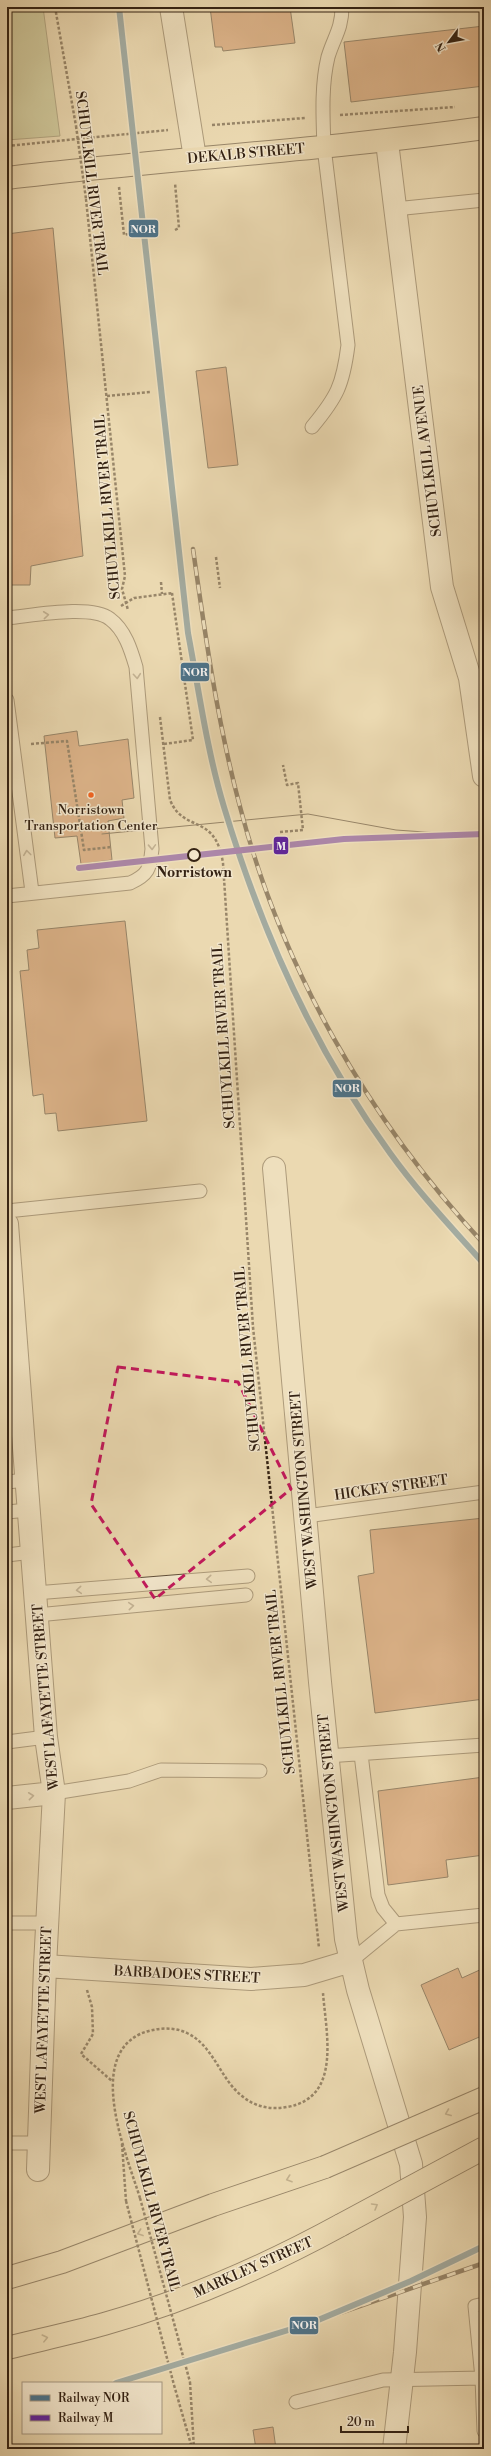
<svg xmlns="http://www.w3.org/2000/svg" width="491" height="2456" viewBox="0 0 491 2456" font-family="'Libre Bodoni',serif">
  <style>
    .green { fill: #b6bf8d; stroke: #757050 }
    .building { fill: #c9865a; stroke: #342213 }
    .lines { fill: none; stroke-linecap: round; stroke-linejoin: round }
    .service-casing { stroke: #62503a; stroke-width: 15 }
    .minor-casing { stroke: #62503a; stroke-width: 24 }
    .tertiary-casing { stroke: #62503a; stroke-width: 24 }
    .trunk-casing { stroke: #342213; stroke-width: 24 }
    .path { stroke: #342213; stroke-width: 2.5; stroke-dasharray: 3 2; stroke-linecap: butt }
    .service { stroke: #f2e6cc; stroke-width: 13 }
    .minor { stroke: #f2e6cc; stroke-width: 22 }
    .tertiary { stroke: #f2e6cc; stroke-width: 22 }
    .trunk { stroke: #ebd9b1; stroke-width: 22 }
    .tram { stroke: #342213; stroke-width: 1 }
    .rail-casing { stroke: #342213; stroke-width: 4.5 }
    .rail { stroke: #f2e6cc; stroke-width: 3; stroke-dasharray: 9; stroke-linecap: butt }
    .trunk-bridge-casing { stroke: #342213; stroke-width: 24; stroke-linecap: butt }
    .path-bridge { stroke: #342213; stroke-width: 2.5; stroke-dasharray: 3 2; stroke-linecap: butt }
    .trunk-bridge { stroke: #ebd9b1; stroke-width: 22 }
    .rail-1-casing { stroke: #f2e6cc; stroke-width: 9 }
    .rail-2-casing { stroke: #f2e6cc; stroke-width: 9 }
    .rail-1 { stroke: #4c748c; stroke-width: 6 }
    .rail-2 { stroke: #5f249f; stroke-width: 6 }
    .oneway { stroke: #938470 }
    .oneway2 { stroke: #907e62 }
    .marked { fill: none; stroke: #c2185b; stroke-width: 3; stroke-dasharray: 8 5; stroke-linejoin: round }
    .bus-dot { fill: #f26522; stroke: #f2e6cc; stroke-width: 1.5 }
    .stop-dot { fill: #f2e6cc; stroke: #342213; stroke-width: 2 }
    .labels { text-anchor: middle; stroke-width: 3; stroke-linejoin: round; paint-order: stroke }
    .bus-label { font-size: 13px; fill: #342213; stroke: #f2e6cc }
    .street-label { font-size: 14px; fill: #342213; stroke: #f2e6cc }
    .stop-label { font-size: 14px; font-weight: bold; fill: #342213; stroke: #f2e6cc }
    .line-badge { stroke: #f2e6cc; stroke-width: 1.5 }
    .badge-label { font-size: 11px; text-anchor: middle; font-weight: bold; fill: #fff }
  </style>
  <rect width="100%" height="100%" fill="#ebd9b1"/>
  <filter id="stains"><feTurbulence type="fractalNoise" baseFrequency=".005" numOctaves="4"/><feColorMatrix values="0 0 0 0 .2 0 0 0 0 .09 0 0 0 0 .02 0 0 0 .5 -.17"/></filter>
  <radialGradient id="worn" r=".72"><stop offset=".6" stop-color="#630" stop-opacity="0"/><stop offset="1" stop-color="#630" stop-opacity=".3"/></radialGradient>
  <path class="green" d="M7,7H43L60,136L7,140Z"/>
  <path class="building" d="M210,7H290L295,43L223,51L222,47H215Z
    M484,26V86L351,102L344,42Z
    M53,228L83,556L31,566L30,585H7V234Z
    M226,367L238,465L208,468L196,371Z
    M77,731L79,746L128,739L134,798L122,800L124,818L108,821L112,860L81,864L77,836L55,838L44,736Z
    M125,921L147,1121L58,1131L56,1113L45,1114L43,1094L33,1096L20,971L29,970L27,950L39,948L37,930Z
    M484,1518V1699L375,1713L358,1576L374,1573L370,1530Z
    M484,1777V1855L446,1860L448,1877L388,1885L378,1791Z
    M458,1968L462,1978L484,1968V2035L449,2050L421,1985Z
    M273,2427L276,2449H256L253,2430Z"/>
  <g class="lines">
    <g class="service-casing">
      <path id="service" d="M395,209L484,200
        M312,427C337,397 343,385 348,345L324,147C323,118 321,86 328,57C334,37 342,29 342,7
        M7,618C31,616 91,604 110,619C125,630 131,650 136,667L152,849C150,869 148,875 130,883L7,896
        M7,700L32,892
        M7,1211L200,1191
        M7,1482L26,1480
        M7,1512L28,1510
        M306,1516L484,1492
        M7,1555L32,1552
        M35,1593L248,1576
        M37,1615L246,1595
        M7,1742L46,1737
        M361,1754L378,1895L383,1908L396,1924L484,1915
        M327,1756L484,1745
        M54,1793L129,1781L161,1770L260,1771
        M7,1923H47
        M351,1961L396,1924
        M7,2143H39
        M484,2304L475,2306L482,2378L484,2431
        M296,2402L383,2380L482,2378"/>
    </g>
    <g class="minor-casing">
      <path id="minor" d="M171,7L195,158
        M387,142L442,587L470,678L484,776
        M274,1168L320,1682L346,1939L358,1990L411,2164L415,2217L405,2352L394,2449
        M45,1966L251,1979L304,1975L351,1961
        M38,2170L45,1966L54,1793"/>
    </g>
    <g class="tertiary-casing">
      <path id="tertiary" d="M7,1224L46,1737L54,1793L7,1798"/>
    </g>
    <g class="trunk-casing">
      <path id="trunk" d="M7,178C166,159 326,150 484,128
        M7,2278L62,2262L213,2205L325,2167
        M7,2348C39,2340 72,2333 104,2324C186,2301 266,2266 341,2225"/>
    </g>
    <path class="path" d="M55,7L76,126
      M340,115L455,107
      M212,125L305,118
      M7,146L168,130
      M119,187L124,235L132,233
      M86,199L125,576L122,589L128,610
      M175,230L179,228L175,183
      M107,396L150,392
      M216,557L220,588
      M161,582L162,594
      M121,606L134,598L173,593
      M160,717L170,800C184,834 215,812 223,863L253,1327L319,1948
      M31,744L67,741L84,850L111,847
      M164,744L193,740L172,593
      M280,832L303,830L298,783L287,785L283,765
      M87,1990L92,2007L93,2034L81,2054L112,2081
      M122,2144L126,2201
      M140,2198C127,2156 86,2060 140,2034C154,2028 173,2026 187,2033C214,2046 220,2079 242,2096C255,2107 271,2110 287,2107C342,2098 326,2033 323,1993
      M190,2382L194,2449
      M174,2385L192,2448"/>
    <use href="#service" class="service"/>
    <use href="#minor" class="minor"/>
    <use href="#tertiary" class="tertiary"/>
    <use href="#trunk" class="trunk"/>
    <path class="tram" d="M102,834L308,814L396,830L453,834"/>
    <g class="rail-casing">
      <path id="rail" d="M193,549C205,634 217,720 239,803C281,968 369,1120 484,1244
        M311,2323L484,2263"/>
    </g>
    <use href="#rail" class="rail"/>
    <g class="trunk-bridge-casing">
      <path id="trunk-bridge" d="M325,2167L484,2098
        M341,2225L484,2148"/>
    </g>
    <path class="path-bridge" d="M76,126L86,199
      M140,2198L190,2382
      M126,2201L174,2385"/>
    <use href="#trunk-bridge" class="trunk-bridge"/>
    <g class="rail-1-casing">
      <path id="rail-1" d="M119,7L188,633C199,691 207,751 224,807C261,930 314,1049 390,1153C418,1192 452,1228 484,1264
        M116,2383L311,2323L411,2281L484,2246"/>
    </g>
    <g class="rail-2-casing">
      <path id="rail-2" d="M79,868L344,839L484,834"/>
    </g>
    <use href="#rail-1" class="rail-1"/>
    <use href="#rail-2" class="rail-2"/>
  </g>
  <defs><path id="oneway-chevron" d="M-2-3.5L2.5 0L-2 3.5" fill="none" stroke-width="1.6" stroke-linecap="round" stroke-linejoin="round"/></defs>
  <g class="oneway">
    <use href="#oneway-chevron" transform="translate(46 615) rotate(-6)"/>
    <use href="#oneway-chevron" transform="translate(137 676) rotate(85)"/>
    <use href="#oneway-chevron" transform="translate(152 847) rotate(88)"/>
    <use href="#oneway-chevron" transform="translate(27 853) rotate(-97)"/>
    <use href="#oneway-chevron" transform="translate(209 1579) rotate(176)"/>
    <use href="#oneway-chevron" transform="translate(79 1590) rotate(175)"/>
    <use href="#oneway-chevron" transform="translate(131 1606) rotate(-5)"/>
    <use href="#oneway-chevron" transform="translate(31 1796) rotate(-6)"/>
  </g>
  <g class="oneway2">
    <use href="#oneway-chevron" transform="translate(448 2113) rotate(158)"/>
    <use href="#oneway-chevron" transform="translate(289 2179) rotate(161)"/>
    <use href="#oneway-chevron" transform="translate(375 2206) rotate(-30)"/>
    <use href="#oneway-chevron" transform="translate(140 2233) rotate(160)"/>
    <use href="#oneway-chevron" transform="translate(45 2338) rotate(-14)"/>
  </g>
  <path d="M0 0H491V2456H0ZM118,1367L238,1382L291,1489L155,1599L91,1504Z" fill="#ebd9b1" fill-opacity=".55" fill-rule="evenodd"/>
  <path class="marked" d="M118,1367L238,1382L291,1489L155,1599L91,1504Z"/>
  <circle class="bus-dot" cx="91" cy="795" r="3.5"/>
  <circle class="stop-dot" cx="194" cy="855" r="6"/>
  <g class="labels">
    <g class="bus-label">
      <text x="91" y="814">Norristown<tspan x="91" dy="16">Transportation Center</tspan></text>
    </g>
    <g class="street-label">
      <text transform="translate(246 153) rotate(-5)" y="5">DEKALB STREET</text>
      <text transform="translate(92 183) rotate(83)" y="5">SCHUYLKILL RIVER TRAIL</text>
      <text transform="translate(427 461) rotate(-97)" y="5">SCHUYLKILL AVENUE</text>
      <text transform="translate(107 507) rotate(-95)" y="5">SCHUYLKILL RIVER TRAIL</text>
      <text transform="translate(223 1036) rotate(-94)" y="5">SCHUYLKILL RIVER TRAIL</text>
      <text transform="translate(247 1359) rotate(-95)" y="5">SCHUYLKILL RIVER TRAIL</text>
      <text transform="translate(391 1487) rotate(-8)" y="5">HICKEY STREET</text>
      <text transform="translate(303 1490) rotate(-95)" y="5">WEST WASHINGTON STREET</text>
      <text transform="translate(280 1682) rotate(-96)" y="5">SCHUYLKILL RIVER TRAIL</text>
      <text transform="translate(45 1697) rotate(-95)" y="5">WEST LAFAYETTE STREET</text>
      <text transform="translate(333 1813) rotate(-96)" y="5">WEST WASHINGTON STREET</text>
      <text transform="translate(187 1974) rotate(3)" y="5">BARBADOES STREET</text>
      <text transform="translate(43 2020) rotate(-88)" y="5">WEST LAFAYETTE STREET</text>
      <text transform="translate(152 2201) rotate(75)" y="5">SCHUYLKILL RIVER TRAIL</text>
      <text transform="translate(253 2267) rotate(-24)" y="5">MARKLEY STREET</text>
    </g>
    <g class="stop-label">
      <text x="194" y="877">Norristown</text>
    </g>
  </g>
  <g class="line-badge">
    <rect x="128" y="219" width="31" height="19" rx="4" fill="#4c748c"/>
    <rect x="180" y="662" width="30" height="20" rx="4" fill="#4c748c"/>
    <rect x="273" y="836" width="16" height="19" rx="4" fill="#5f249f"/>
    <rect x="332" y="1079" width="30" height="19" rx="4" fill="#4c748c"/>
    <rect x="289" y="2316" width="30" height="19" rx="4" fill="#4c748c"/>
  </g>
  <g class="badge-label">
    <text x="143" y="233">NOR</text>
    <text x="195" y="676">NOR</text>
    <text x="281" y="850">M</text>
    <text x="347" y="1092">NOR</text>
    <text x="304" y="2329">NOR</text>
  </g>
  <rect width="491" height="2456" fill="none" stroke="#ebd9b1" stroke-width="24"/>
  <rect x="8" y="8" width="475" height="2440" fill="none" stroke="#342213" stroke-width="2"/>
  <rect x="12" y="12" width="467" height="2432" fill="none" stroke="#342213"/>
  <rect x="22" y="2382" width="140" height="52" fill="#f2e6cc" stroke="#a69882"/>
  <rect x="30" y="2395" width="20" height="6" fill="#4c748c" stroke="#a69882"/>
  <text x="58" y="2402" font-size="12" fill="#342213">Railway NOR</text>
  <rect x="30" y="2415" width="20" height="6" fill="#5f249f" stroke="#a69882"/>
  <text x="58" y="2422" font-size="12" fill="#342213">Railway M</text>
  <g transform="translate(449 42) rotate(238)" stroke="#f2e6cc" stroke-width="3" paint-order="stroke">
  <path d="M0-3L7 15L0 10L-7 15Z" fill="#342213"/>
  <text y="-6" font-size="11" font-weight="bold" text-anchor="middle" fill="#342213">N</text>
  </g>
  <path d="M341 2426v6h67v-6" fill="none" stroke="#342213" stroke-width="2"/>
  <text x="347" y="2426" font-size="12" fill="#342213" stroke="#f2e6cc" stroke-width="3" paint-order="stroke">20 m</text>
  <rect width="100%" height="100%" filter="url(#stains)"/>
  <rect width="100%" height="100%" fill="url(#worn)"/>
</svg>
